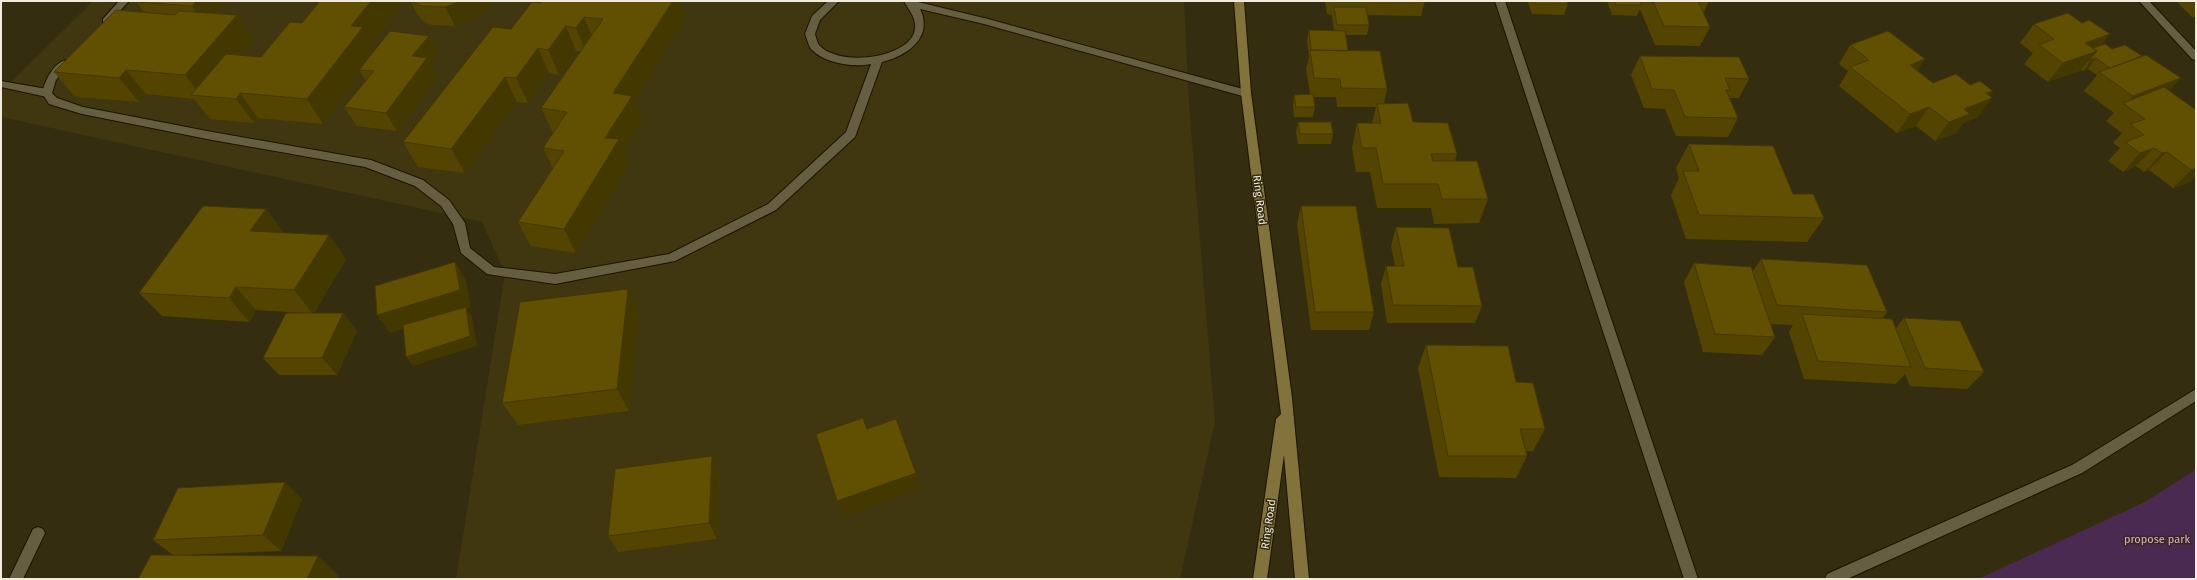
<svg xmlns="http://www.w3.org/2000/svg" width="2197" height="580" viewBox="0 0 2197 580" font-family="'Fira Sans',sans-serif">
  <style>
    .built { fill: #403610 }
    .green { fill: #4a2a50 }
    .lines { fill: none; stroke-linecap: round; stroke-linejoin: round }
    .lane-casing { stroke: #1c1400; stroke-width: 2 }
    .street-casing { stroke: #1c1400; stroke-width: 2 }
    .secondary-casing { stroke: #1c1400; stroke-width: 2 }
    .lane { fill: #665e40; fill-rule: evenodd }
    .street { fill: #665e40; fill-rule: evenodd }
    .secondary { fill: #82733c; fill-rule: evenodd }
    .wall { fill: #534501 }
    .shaded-wall { fill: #443801 }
    .building { fill: #615001; stroke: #443801 }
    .labels { text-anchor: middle; stroke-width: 3; stroke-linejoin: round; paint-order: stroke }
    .street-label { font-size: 11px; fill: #f0ebda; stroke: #352d0f }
    .park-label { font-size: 11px; fill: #e4a7f0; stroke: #352d0f }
  </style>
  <rect width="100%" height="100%" fill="#352d0f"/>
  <path class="built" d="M93,1H1184L1189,104L1215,422L1180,579H456L505,273L482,222L1,117V92Z"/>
  <path class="green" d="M2196,469V579H1978L2145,502Z"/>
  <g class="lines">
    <g class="lane-casing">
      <path id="lane" d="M119,1H129L109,23H103V19Z
        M828,1H839L820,20L815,34C816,37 817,42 819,45C839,68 913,58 915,28C916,16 908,10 904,1H914L988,19L1250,91L1251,93L1246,97L984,24L920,9C934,37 907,56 882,62L855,137L776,210L675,261L555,284L487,274L461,253L453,224L441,206L415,186L365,167L207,139L82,114L49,104L42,93C45,81 53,63 66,60L71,63L56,80L52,93L57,98L83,107L207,131L371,160L423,180L449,200L465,223L470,248L494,267L555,274L669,254L768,204L846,132L871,64C853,68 824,63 811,49C808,45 807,38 805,34L812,16Z
        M38,527L43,529L45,533L23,579H9L33,529Z"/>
    </g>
    <g class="street-casing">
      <path id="street" d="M1495,1H1505L1698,579H1684Z
        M2139,1H2149L2196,51V60L2192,59Z
        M1,81L47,89L52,93L47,97L1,87Z
        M2196,389V401L2082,473L1847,579H1825L1827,574L2072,465Z"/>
    </g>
    <g class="secondary-casing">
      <path id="secondary" d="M1234,1H1244L1251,93L1292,398L1309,579H1295L1284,455L1267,579H1253L1276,419L1281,414L1241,93Z"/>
    </g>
    <use href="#lane" class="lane"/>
    <use href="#street" class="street"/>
    <use href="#secondary" class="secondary"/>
  </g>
  <path class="wall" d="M137,1H227L216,14L254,40L241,55L261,57L302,23L320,1H404L372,43L375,49L429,36L439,54L431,65L438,77L397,131L357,126L344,107L366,81L361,73L323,124L258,118L254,123L210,119L194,99L146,94L139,102L75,97L54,72L144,12L136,2Z
    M410,1H494V3L479,17L455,26L431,25L423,21L418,15Z
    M1325,1H1425L1421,16L1367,15L1369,25L1367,35H1346L1348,51L1387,89L1384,104L1413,122L1457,154L1455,161L1488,199L1479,223L1434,224L1431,208H1377L1370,172H1356L1352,148L1357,123H1372L1376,107H1337L1336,97H1313L1315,107L1313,117H1294L1293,105L1294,95L1310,94L1306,69L1309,57L1307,40L1309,30H1334L1332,17V15L1327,14Z
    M1528,1H1567L1568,4L1564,15L1532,14L1528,2Z
    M1607,1H1709L1703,14L1710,27L1700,46L1655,45L1640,9L1637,16L1612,15Z
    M2177,1H2196V17H2192L2177,2Z
    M532,2L686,17L634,100L642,120L624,150L630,164L576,253L531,246L518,222L553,169L543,148L553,133L541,108L581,51H576L559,75L549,73L528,103L517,102L465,173L418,167L403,142L511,29Z
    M2082,23L2110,34L2101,45L2196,110L2190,182L2173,188L2149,170L2144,172L2136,166L2123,172L2108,161L2120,148L2113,143L2122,133L2106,121L2114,113L2084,91L2097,75L2088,69L2083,71L2082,70L2048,82L2024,64L2033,53L2020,43L2034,24Z
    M1850,45L1917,71L1933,83L1970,85L1993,91L1989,96L1978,117L1963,123L1956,133L1935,141L1916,126L1897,133L1839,86L1848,71L1839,64Z
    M1640,56L1749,79L1739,98H1729L1738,118L1728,137L1676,136L1665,109L1644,108L1631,75Z
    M1298,122L1333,134L1331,144H1298L1296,132Z
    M1689,144L1793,194L1824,218L1807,242L1686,239L1671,195L1679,178L1676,168Z
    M1301,206L1374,312L1369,330H1311L1297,224Z
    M266,209L284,233L346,259L314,313H343L357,331L337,375H279L263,358L303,313L256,310L249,322L162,316L139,293Z
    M1396,227L1458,267L1482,306L1475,323H1387L1381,284L1386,266H1395L1391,246Z
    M1761,259L1887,312L1882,319L1896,328L1904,318L1984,372L1967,389L1910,386L1905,374L1896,384L1804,379L1789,332L1793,325L1770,324L1775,337L1762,355L1703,352L1684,282L1694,263L1753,271Z
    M628,289L639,313L629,411L518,425L502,403Z
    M1426,345L1516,382L1545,429L1533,451H1526L1527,456L1516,478L1439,477L1418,368Z
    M712,456L720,473L717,539L618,552L608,536Z
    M302,499L281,551L184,555L339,576L173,555L153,540Z"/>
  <path class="shaded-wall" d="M197,1H227L205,25L192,6Z
    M371,1H404L372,43L377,52L359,70L361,73L323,124L307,99L351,26Z
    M462,1H494V3L479,17L455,26L445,7Z
    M673,1H681L686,17L634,100L642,120L624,150L630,164L576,253L564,229L605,138L613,93Z
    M237,15L254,40L206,96L200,95L185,75Z
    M584,17L594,41L586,52L576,28Z
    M566,26L576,51L559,75L548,50Z
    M2110,34L2081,70L2048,82L2063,63L2085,43Z
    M429,36L439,54L431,65L438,77L397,131L386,113L412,56Z
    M538,48L549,73L528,103L516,78Z
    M2096,58L2088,69L2083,71L2091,60Z
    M1925,59L1913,78L1910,65Z
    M126,70L146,94L139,102L119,78Z
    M505,77L517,102L465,173L451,149Z
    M2181,78L2164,97L2126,105L2133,96Z
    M1993,91L1985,101L1992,98L1978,117L1963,123L1956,133L1935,141L1949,122L1964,109L1986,93Z
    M240,93L258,118L254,123L236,99Z
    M1929,107L1916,126L1897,133L1910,114Z
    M2154,148L2136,166L2123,172L2140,153Z
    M2167,152L2149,170L2144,172L2162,153Z
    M2196,163V176L2190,182L2173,188L2191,170Z
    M266,209L284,233L250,231Z
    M329,235L346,259L313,314L294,290Z
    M455,262L466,280L471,308L467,309L472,316L477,346L413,366L406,357L466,310L390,333L377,315Z
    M236,287L256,310L249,322L229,298Z
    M628,289L639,313L629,411L617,389Z
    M343,313L357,331L337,375L322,358Z
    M712,456L720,473L717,539L709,523Z
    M916,473L920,489L843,517L837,501Z
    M285,482L302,499L281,551L263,535Z
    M318,556L339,576L338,579H307Z"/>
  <path class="building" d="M137,1H197L192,6L136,2Z
    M320,1H371L351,26L363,27L307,99L240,93L236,99L191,95L226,54L261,57L290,22L302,23Z
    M412,1H462L445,7L421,6L413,2Z
    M542,1H673L613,93L632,96L605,138L619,139L564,229L518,222L564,151L543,148L567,112L541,108L603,19L584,17L576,28L566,26L548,50L538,48L516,78L505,77L451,149L403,142L493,27L511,29L532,2L540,3Z
    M1535,1H1567L1568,4H1536Z
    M1615,1H1640L1642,5H1616Z
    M1653,1H1698L1710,27L1664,26Z
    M1334,7H1366L1369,25H1337Z
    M116,10L175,15L179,11L237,15L185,75L126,70L119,78L54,72Z
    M2068,13L2082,23L2089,20L2110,34L2085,43L2097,51L2063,63L2039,45L2054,39L2034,24Z
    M1309,30L1345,31L1348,51L1311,50Z
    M390,31L429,36L412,56L427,58L386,113L344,107L374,71L359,70Z
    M1888,31L1925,59L1910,65L1933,83L1956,74L1970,85L1980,81L1993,91L1986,93L1992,98L1964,109L1970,114L1949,122L1929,107L1910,114L1850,67L1869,60L1850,45Z
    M2105,44L2112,49L2125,45L2142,56L2110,68L2096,58L2091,60H2090L2097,51L2092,48Z
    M1310,50L1380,51L1387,89L1341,88L1340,79L1314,78Z
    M2146,55L2181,78L2133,96L2099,72Z
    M1640,56L1739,57L1749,79L1725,78L1730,90H1726L1738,118L1685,117L1674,90L1652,89Z
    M2164,87L2196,110V168L2191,170L2167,152L2162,153L2154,148L2140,153L2125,142L2144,135L2130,124L2145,119L2123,103Z
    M1313,94L1315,107H1296L1294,95Z
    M1408,103L1413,122L1448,123L1457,154H1431L1433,161H1477L1488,199H1442L1438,184H1383L1376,148H1362L1357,123H1381L1377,104Z
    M1298,122H1331L1333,134H1300Z
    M1689,144L1773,146L1793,194H1813L1824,218L1699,215L1683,171H1699Z
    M203,206L266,209L250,231L329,235L294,290L236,287L229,298L139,293Z
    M1301,206H1356L1374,312H1315Z
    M1396,227L1449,228L1458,267H1473L1482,306L1393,305L1386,266H1404Z
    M1761,259L1867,265L1887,312L1777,305Z
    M455,262L460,290L377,315L375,286Z
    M1694,263L1751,267L1775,337L1715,334Z
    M628,289L617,389L502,403L520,302Z
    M466,307L470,336L406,357L403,325Z
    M286,313H343L322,358H263Z
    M1802,314L1892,319L1911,367L1818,361Z
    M1904,318L1960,321L1984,372L1925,368Z
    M1426,345L1508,346L1516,382L1533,383L1545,429H1520L1527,456H1448Z
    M863,418L867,429L896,419L916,473L837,501L816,434Z
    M712,456L709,523L608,536L615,469Z
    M285,482L263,535L153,540L178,488Z
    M151,555L318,556L307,579H138Z"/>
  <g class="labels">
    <g class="street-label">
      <text transform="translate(1260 200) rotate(83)" y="4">Ring Road</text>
      <text transform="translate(1268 524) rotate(-82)" y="4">Ring Road</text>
    </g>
    <g class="park-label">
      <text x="2157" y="543">propose park</text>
    </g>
  </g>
  <rect width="2197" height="580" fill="none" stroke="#f0ebda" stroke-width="4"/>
</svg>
